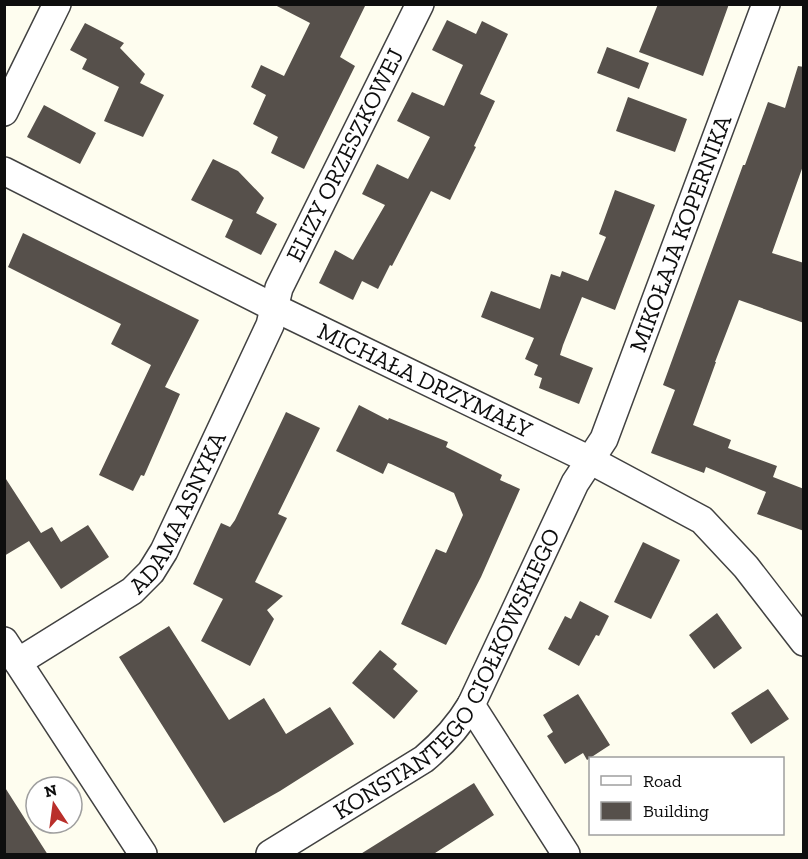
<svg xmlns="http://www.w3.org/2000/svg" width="808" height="859" viewBox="0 0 808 859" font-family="'Zilla Slab',serif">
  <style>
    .building { fill: #56504b }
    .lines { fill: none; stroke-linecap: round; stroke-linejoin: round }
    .street-casing { stroke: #414141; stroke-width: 30 }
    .street { stroke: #fff; stroke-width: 27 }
    .labels { text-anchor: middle; stroke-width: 6; stroke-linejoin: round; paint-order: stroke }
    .street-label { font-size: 24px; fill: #0e0e0e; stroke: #fff }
  </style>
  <rect width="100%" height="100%" fill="#fefdef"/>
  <path class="building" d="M273,4H366L340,57L355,66L304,169L271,153L278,137L253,124L266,95L251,87L261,65L284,76L310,23Z
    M658,4H729L703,76L639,52Z
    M447,20L476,34L482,21L508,34L480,94L495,101L474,146L476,147L450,200L431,191L392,266L390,265L378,289L362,281L353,300L319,283L335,250L353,260L385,205L362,194L377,164L408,179L430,137L397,121L412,92L444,106L463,65L432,50Z
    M85,23L124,43L120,48L145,74L140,83L164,95L143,137L104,121L119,87L82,69L87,59L70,50Z
    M607,47L649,63L639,89L597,73Z
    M798,66L804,67V163L772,253L804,263V323L739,300L715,362H716L693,425L731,440L728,448L777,466L773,477L804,489V531L757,514L766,492L706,467L704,473L651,453L675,390L663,385L743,165H745L768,102L785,108Z
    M628,97L687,119L675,152L616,131Z
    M44,105L96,133L80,164L27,137Z
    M213,159L238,171L264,198L256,213L277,224L261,255L225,237L233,220L191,200Z
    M615,190L655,205L615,310L582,297L563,345L560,355L593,368L579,404L539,388L542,378L534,375L538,365L525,359L534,338L481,317L491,291L540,309L551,274L560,277L562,271L588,281L606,237L599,234Z
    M23,233L199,320L165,387L180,394L144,476L141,475L133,491L99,475L151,365L111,344L121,324L8,267Z
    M359,405L388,420L389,418L448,442L446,447L502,475L500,480L520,489L481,577L446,645L401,624L436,549L446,553L463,515L454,493L391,464L388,463L383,474L336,451Z
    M286,412L320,428L278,514L287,518L255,582L283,596L267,610L274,619L250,666L201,641L223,599L193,584L221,523L230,527L235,520Z
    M4,476L41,533L52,527L61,542L88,525L109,557L61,589L29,541L4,556Z
    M643,542L680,560L651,619L614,602Z
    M580,601L609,616L599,636L596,635L579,666L548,649L565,616L571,619Z
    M717,613L742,648L714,669L689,635Z
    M169,626L229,720L264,698L286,734L330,707L354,744L280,791L224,823L119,657Z
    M380,650L397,664L393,669L418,691L394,719L352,683Z
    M768,689L789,719L751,744L731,713Z
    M578,694L610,745L587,760L583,753L565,764L547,736L553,732L543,715Z
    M474,783L494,815L432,855H359Z
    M4,786L48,855H4Z"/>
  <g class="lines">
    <g class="street-casing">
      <g id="street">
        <path d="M4,112L57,4"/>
        <path id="s1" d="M4,171L275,308L590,460L702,520L746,567L804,642"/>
        <path d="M4,641L143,854"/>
        <path id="s2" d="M18,662L132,591L151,572L164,551L270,325L279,288L420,4"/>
        <path d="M471,705L566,854"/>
        <path id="s3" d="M270,854L424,759C443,743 458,727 471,705L575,483L604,439L766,4"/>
      </g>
    </g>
    <use href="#street" class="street"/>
  </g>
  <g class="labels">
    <g class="street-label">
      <text dy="8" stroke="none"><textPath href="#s2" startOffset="622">ELIZY ORZESZKOWEJ</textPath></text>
      <text dy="8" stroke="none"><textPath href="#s3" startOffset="770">MIKOŁAJA KOPERNIKA</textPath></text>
      <text dy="8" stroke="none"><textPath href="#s1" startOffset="470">MICHAŁA DRZYMAŁY</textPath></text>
      <text dy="8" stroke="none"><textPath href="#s2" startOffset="226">ADAMA ASNYKA</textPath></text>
      <text dy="8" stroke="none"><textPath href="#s3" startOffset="262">KONSTANTEGO CIOŁKOWSKIEGO</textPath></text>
    </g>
  </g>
  <rect width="808" height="859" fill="none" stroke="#0e0e0e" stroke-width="12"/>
  <rect x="589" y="757" width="195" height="78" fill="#ffffff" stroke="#9f9f9f" stroke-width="1.5"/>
  <rect x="601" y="776" width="30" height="9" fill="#ffffff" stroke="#9f9f9f" stroke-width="1.5"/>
  <text x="643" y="787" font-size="18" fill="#0e0e0e">Road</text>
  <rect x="601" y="802" width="30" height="18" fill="#56504b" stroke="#9f9f9f" stroke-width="1.5"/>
  <text x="643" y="817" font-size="18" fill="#0e0e0e">Building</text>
  <g transform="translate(54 805) rotate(347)"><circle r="28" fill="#ffffff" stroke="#9f9f9f" stroke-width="1.5"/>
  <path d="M0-4.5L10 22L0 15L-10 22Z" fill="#b92f2b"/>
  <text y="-9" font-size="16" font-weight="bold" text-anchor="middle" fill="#0e0e0e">N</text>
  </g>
</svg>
